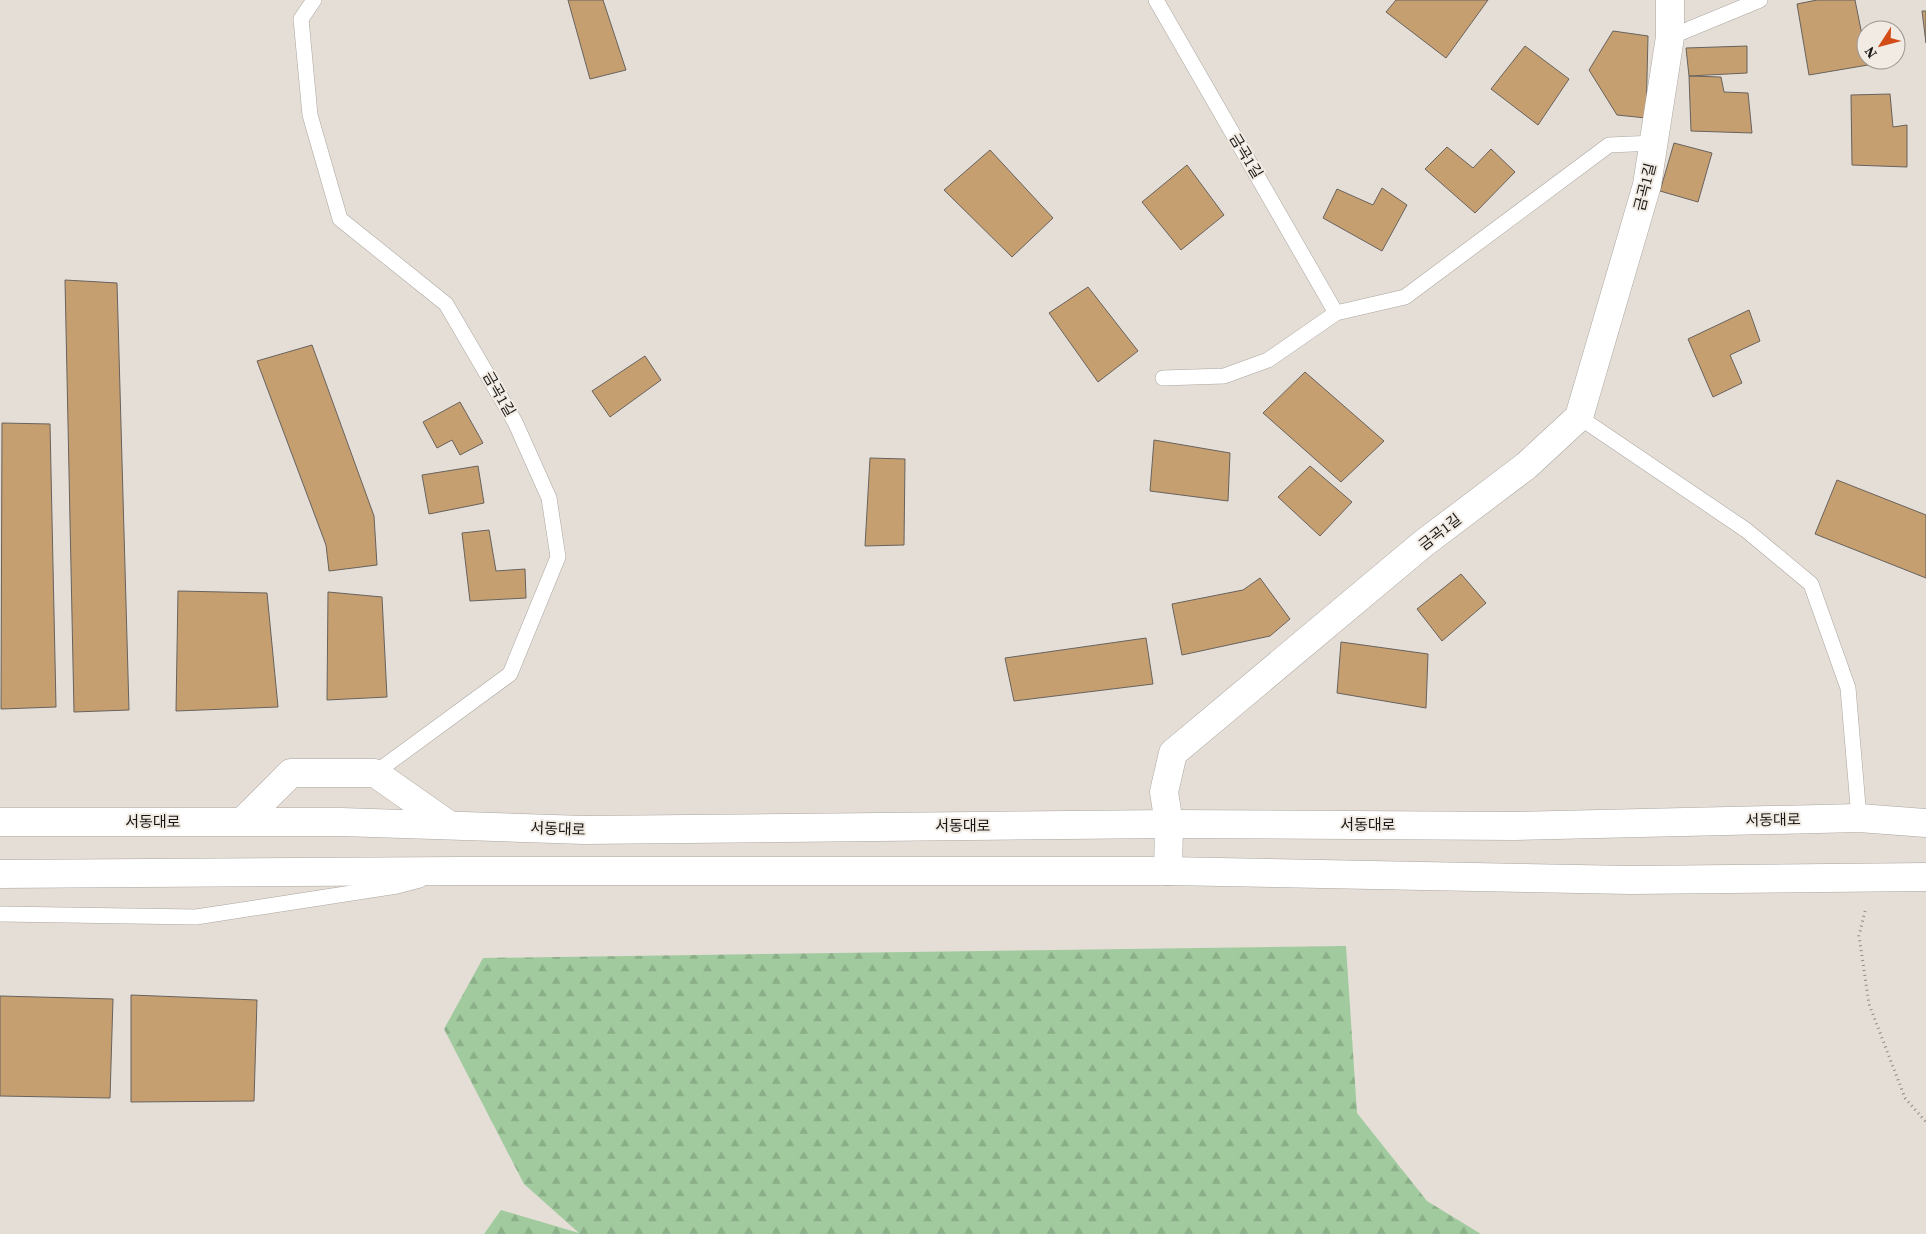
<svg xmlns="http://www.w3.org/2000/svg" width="1926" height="1234" viewBox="0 0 1926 1234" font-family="'Source Serif 4','Noto Sans KR',serif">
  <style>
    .forest { fill: url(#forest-firs) }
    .building { fill: #c69f71; stroke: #68625d }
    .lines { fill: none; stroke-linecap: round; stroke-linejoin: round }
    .lane-casing { stroke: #aba59f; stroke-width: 16 }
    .street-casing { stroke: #aba59f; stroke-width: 29 }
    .primary-casing { stroke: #aba59f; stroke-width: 29 }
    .path { stroke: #8e8a85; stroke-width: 3; stroke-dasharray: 1 4; stroke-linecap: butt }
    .lane { stroke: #fff; stroke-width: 15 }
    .street { stroke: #fff; stroke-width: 28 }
    .primary { stroke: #fff; stroke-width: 28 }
    .labels { text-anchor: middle; stroke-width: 4; stroke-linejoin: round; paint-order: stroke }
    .street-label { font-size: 15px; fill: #191715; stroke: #f1ebe4 }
  </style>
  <defs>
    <pattern id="forest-firs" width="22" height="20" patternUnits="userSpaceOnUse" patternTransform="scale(1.25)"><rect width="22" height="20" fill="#a1cb9e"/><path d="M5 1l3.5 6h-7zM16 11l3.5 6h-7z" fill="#8aae87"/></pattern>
  </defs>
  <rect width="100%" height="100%" fill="#e4ded7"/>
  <path class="forest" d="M1346,946L1357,1113L1427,1201L1481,1234H484L501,1210L579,1233L524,1184L444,1029L483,958Z"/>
  <path class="building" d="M568,0H603L626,70L590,79Z
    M1396,0H1488L1446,58L1386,12Z
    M1817,0H1855L1868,65L1809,75L1797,4Z
    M1922,11H1926V43Z
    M1613,31L1648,36L1646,118L1617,115L1589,70Z
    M1525,46L1569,79L1538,125L1491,89Z
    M1747,46V73L1689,76L1686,48Z
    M1689,76L1721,77L1724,92L1748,93L1752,133L1691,131Z
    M1890,94L1893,127L1907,125V167L1852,165L1851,95Z
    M1674,143L1712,153L1698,202L1660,191Z
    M1447,147L1473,168L1491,149L1515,172L1475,213L1425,169Z
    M990,150L1053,218L1012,257L944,190Z
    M1187,165L1224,215L1181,250L1142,202Z
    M1382,188L1407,205L1382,251L1323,218L1337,189L1373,205Z
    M65,280L117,283L129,710L74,712Z
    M1088,287L1138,351L1098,382L1049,313Z
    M1749,310L1760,341L1730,355L1742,383L1713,397L1688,339Z
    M312,345L374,516L377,565L329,571L326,545L257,361Z
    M645,356L661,380L610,417L592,391Z
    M1305,372L1384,441L1341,482L1263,413Z
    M460,402L483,443L460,455L452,440L437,448L423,422Z
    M2,423L50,424L56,707L1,709Z
    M1154,440L1230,453L1228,501L1150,491Z
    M870,458L905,459L904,545L865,546Z
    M478,466L484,503L429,514L422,475Z
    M1310,466L1352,502L1320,536L1278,497Z
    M1837,480L1926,515V578L1815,534Z
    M489,530L496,571L525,569L526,598L470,601L462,533Z
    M1461,574L1486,603L1442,641L1417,609Z
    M1260,578L1290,619L1270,636L1182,655L1172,604L1243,590Z
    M178,591L267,593L278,707L176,711Z
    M328,592L382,597L387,697L327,700Z
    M1146,638L1153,684L1014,701L1005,658Z
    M1341,642L1428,654L1426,708L1337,693Z
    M131,995L257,1000L254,1101L131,1102Z
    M0,996L113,999L110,1098L0,1096Z"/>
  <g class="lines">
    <g class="lane-casing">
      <path id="lane" d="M314,0L301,19L310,115L340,219L446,304L515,422L549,498L558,557L510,674L375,773
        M1156,0L1336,313
        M1670,37L1760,0
        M1163,378L1224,376L1268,360L1336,313L1405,297L1609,145L1655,143
        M1579,417L1746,530L1811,584L1848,688L1859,818
        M0,914L196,917L397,886L420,880"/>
    </g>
    <g class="street-casing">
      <path id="street" d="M1168,871L1169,824L1164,792L1173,753L1424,543L1526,466L1579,417L1647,185L1670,37V0"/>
    </g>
    <g class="primary-casing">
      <path id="primary" d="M243,821L291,773H375L449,825
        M0,822H341L584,830L1169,824L1515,826L1859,818L1926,823
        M0,874L458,871H1168L1631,880L1926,877"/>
    </g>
    <path class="path" d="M1865,911L1859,936L1869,1004L1905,1098L1926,1122"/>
    <use href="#lane" class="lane"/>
    <use href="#street" class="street"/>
    <use href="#primary" class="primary"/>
  </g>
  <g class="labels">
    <g class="street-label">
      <text transform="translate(1246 156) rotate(59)" y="5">금곡1길</text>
      <text transform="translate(1645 187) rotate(-76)" y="5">금곡1길</text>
      <text transform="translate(499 394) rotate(60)" y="5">금곡1길</text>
      <text transform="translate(1440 532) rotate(-38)" y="5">금곡1길</text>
      <text transform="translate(1773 820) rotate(-1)" y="5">서동대로</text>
      <text x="153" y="827">서동대로</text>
      <text x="1368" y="830">서동대로</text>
      <text x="963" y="831">서동대로</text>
      <text transform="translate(558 829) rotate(2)" y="5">서동대로</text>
    </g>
  </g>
  <g transform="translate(1881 45) rotate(234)"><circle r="24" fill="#f1ebe4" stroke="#9b9691"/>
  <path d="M0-4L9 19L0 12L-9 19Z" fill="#d34c17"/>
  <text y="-8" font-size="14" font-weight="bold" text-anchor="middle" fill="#191715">N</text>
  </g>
</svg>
